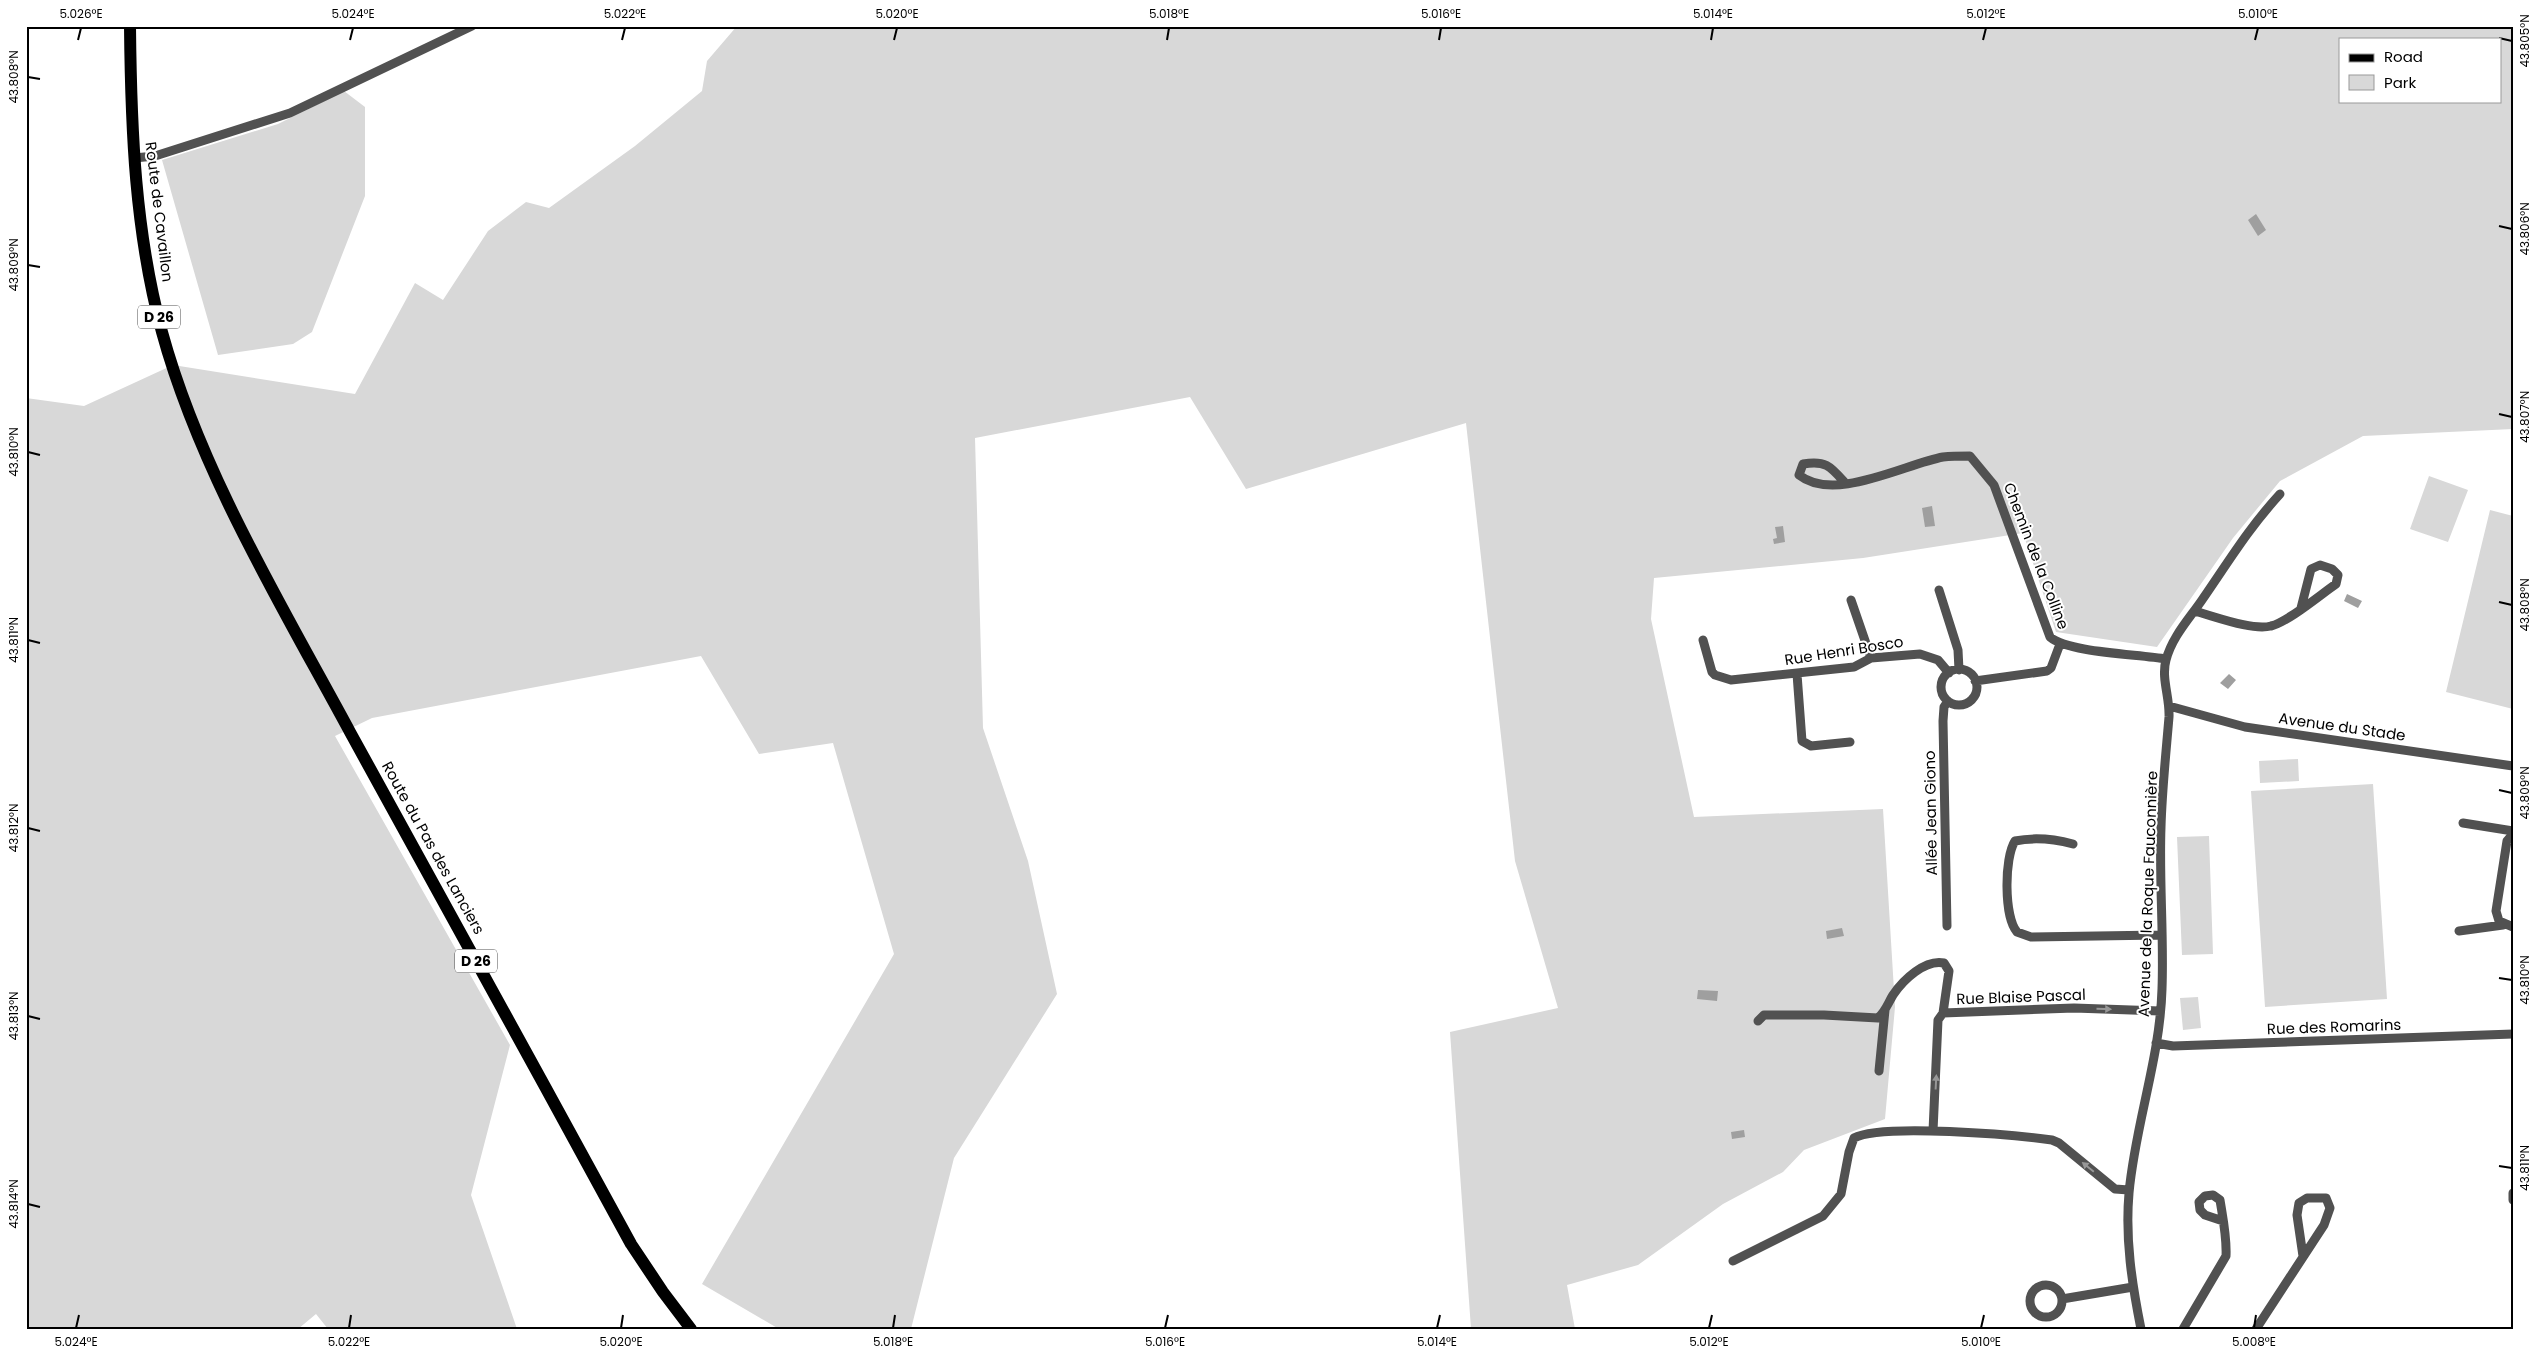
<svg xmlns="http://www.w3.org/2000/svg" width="2539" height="1355" viewBox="0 0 2539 1355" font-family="Poppins,sans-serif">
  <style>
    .green { fill: #d8d8d8; fill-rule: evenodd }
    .water { fill: #9f9f9f }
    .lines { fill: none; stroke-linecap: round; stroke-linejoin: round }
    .street { stroke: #515151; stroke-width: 9 }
    .primary { stroke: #000; stroke-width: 12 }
    .oneway { fill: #979797 }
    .ticks { fill: none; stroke: #000; stroke-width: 2 }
    .labels { text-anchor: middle; stroke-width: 4; stroke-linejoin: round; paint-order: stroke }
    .shield { fill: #fff; stroke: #4c4c4c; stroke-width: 1 }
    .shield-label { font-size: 14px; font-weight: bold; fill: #000 }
    .street-label { font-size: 15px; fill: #000; stroke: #fff }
    .neatline { fill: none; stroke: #000; stroke-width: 2 }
    .ticks-label { font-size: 12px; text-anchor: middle; fill: #000 }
  </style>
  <rect width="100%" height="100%" fill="#fff"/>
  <path class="green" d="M737,26H2513V429L2363,436L2280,481L2233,538L2157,647L2056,632L2023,533L1863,558L1654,578L1651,619L1694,817L1883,809L1895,1007L1885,1119L1804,1150L1783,1172L1723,1204L1638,1265L1567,1285L1575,1329H1471L1450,1032L1558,1008L1515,861L1466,423L1246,489L1190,397L975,438L983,728L1028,861L1057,994L954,1158L911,1329H779L702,1284L894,954L833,743L759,754L701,656L372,718L335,736L510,1045L471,1195L517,1329H328L316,1314L298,1329H28L26,398L84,406L173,365L355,394L415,283L443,300L488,231L526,202L549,208L635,146L702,91L707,61ZM2340,39H2500V101H2340Z
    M344,91L365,107V196L312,332L293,344L218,355L162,160L278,124Z
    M2429,476L2468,490L2448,542L2410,529Z
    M2490,510L2513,516V709L2446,692Z
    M2298,759L2299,781L2260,783L2259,761Z
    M2373,784L2387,999L2265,1007L2251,791Z
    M2209,836L2213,954L2182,955L2177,837Z
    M2198,997L2201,1028L2183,1030L2180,998Z"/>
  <path class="water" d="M2256,214L2266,230L2258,236L2248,220Z
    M1932,506L1935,526L1925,527L1922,508Z
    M1783,526L1785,542L1774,544L1773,539L1777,538L1775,527Z
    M2347,594L2362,601L2358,608L2344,601Z
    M2229,674L2236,680L2228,689L2220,683Z
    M1842,928L1844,936L1827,939L1826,931Z
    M1698,990L1718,991L1717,1001L1697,999Z
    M1744,1130L1745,1137L1732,1139L1731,1132Z"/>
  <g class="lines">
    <path class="street" d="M134,158L155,156L290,113L472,26
      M1846,484C1831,467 1827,460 1803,464L1799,475C1834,503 1905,464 1943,457C1952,456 1961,456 1970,456L1994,485L2050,637C2069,653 2139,654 2166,659
      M1939,590L1958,650L1959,670
      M1851,600L1871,658
      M2194,611C2214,616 2252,631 2271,626C2288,622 2320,595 2336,584L2338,575L2332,569L2320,565L2311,569L2301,608
      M1703,640L1712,672L1715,675L1731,680L1854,667L1871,658L1920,654L1938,660L1949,673
      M1941 687a18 18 0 1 1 36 0a18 18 0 1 1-36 0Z
      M1797,674L1802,741L1811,746L1850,742
      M1975,681L2047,671L2051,668L2060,644
      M2169,706L2245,727L2513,766
      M2463,823L2513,831
      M2513,834L2507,841L2496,911L2499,921L2513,927
      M2073,844C2054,839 2034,837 2015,841C2004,858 2004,917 2017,932L2031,937L2161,935
      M1947,926L1943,721L1944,707L1948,701
      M2459,931L2503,925
      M1758,1021L1764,1015H1824L1878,1018C1886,1011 1888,1003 1893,995C1903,980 1925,959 1944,963L1949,971L1943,1013
      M2156,1043L2173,1046L2513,1034
      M1879,1071L1885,1010
      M1933,1131L1938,1020L1943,1013L2074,1008L2160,1011
      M2513,1193V1200
      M1733,1261L1823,1216L1841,1194L1849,1152L1854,1138C1881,1123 2016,1135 2052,1140L2059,1143L2115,1189L2129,1190
      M2030 1301a16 16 0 1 1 32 0a16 16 0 1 1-32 0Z
      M2062,1299L2133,1287
      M2141,1329C2132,1284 2125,1239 2129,1193C2135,1125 2160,1059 2162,989C2164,935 2159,881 2161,827C2162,790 2166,753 2169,717C2170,698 2161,678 2166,660C2172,637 2189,619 2202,600C2229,561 2248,529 2280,494
      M2183,1329L2226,1256C2227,1237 2223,1219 2220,1200L2213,1195L2205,1196L2199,1202L2200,1210L2205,1215L2223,1221
      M2256,1329L2324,1225L2330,1208L2326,1198H2307L2299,1203L2297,1215L2303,1256"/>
    <path class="primary" d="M130,26C131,130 135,232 162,332C200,471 282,606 350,732C444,903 538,1073 631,1244L663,1292L691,1329"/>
  </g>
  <defs><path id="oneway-solid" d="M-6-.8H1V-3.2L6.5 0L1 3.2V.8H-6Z" transform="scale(1.25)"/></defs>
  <g class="oneway">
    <use href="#oneway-solid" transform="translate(2104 1009) rotate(1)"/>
    <use href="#oneway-solid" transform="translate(1936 1082) rotate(-87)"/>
    <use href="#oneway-solid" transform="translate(2088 1167) rotate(-141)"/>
  </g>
  <path class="ticks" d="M2499,38L2512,41M78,40L81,28M350,40L353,28M622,40L625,28M894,40L897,28M1167,40L1169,28M1439,40L1441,28M1711,40L1713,28M1983,40L1986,28M2255,40L2258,28M28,77L40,79M2499,226L2512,229M28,265L40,267M2499,414L2512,417M28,452L40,455M2499,602L2512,605M28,640L40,643M2499,790L2512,793M28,828L40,831M2499,978L2512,980M28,1016L40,1019M2499,1166L2512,1168M28,1204L40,1207M76,1328L79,1315M349,1328L351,1315M621,1328L623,1315M893,1328L895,1315M1165,1328L1168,1315M1437,1328L1440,1315M1709,1328L1712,1315M1981,1328L1984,1315M2254,1328L2256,1315"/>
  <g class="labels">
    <g class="shield">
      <rect x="138" y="305.5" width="42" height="23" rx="4"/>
      <rect x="455" y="949.5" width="42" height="23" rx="4"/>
    </g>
    <g class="shield-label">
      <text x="159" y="322">D 26</text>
      <text x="476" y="966">D 26</text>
    </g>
    <g class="street-label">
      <text transform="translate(159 212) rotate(83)" y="5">Route de Cavaillon</text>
      <text transform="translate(2036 556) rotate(69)" y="5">Chemin de la Colline</text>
      <text transform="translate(1844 651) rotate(-9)" y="5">Rue Henri Bosco</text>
      <text transform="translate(2342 727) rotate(8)" y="5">Avenue du Stade</text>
      <text transform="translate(1931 813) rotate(-91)" y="5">Allée Jean Giono</text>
      <text transform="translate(433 848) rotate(61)" y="5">Route du Pas des Lanciers</text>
      <text transform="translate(2148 894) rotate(-88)" y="5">Avenue de la Roque Fauconnière</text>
      <text transform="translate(2021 997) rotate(-2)" y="5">Rue Blaise Pascal</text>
      <text transform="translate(2334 1027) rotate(-2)" y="5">Rue des Romarins</text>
    </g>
  </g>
  <rect width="2539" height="1355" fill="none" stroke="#ffffff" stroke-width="55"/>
  <rect x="2339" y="38" width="162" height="65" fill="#ffffff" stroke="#999999"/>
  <rect x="2349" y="54" width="25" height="8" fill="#000000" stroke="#999999"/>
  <text x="2384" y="62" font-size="15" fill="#000000">Road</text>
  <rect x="2349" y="75" width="25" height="15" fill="#d8d8d8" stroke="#999999"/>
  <text x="2384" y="88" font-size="15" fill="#000000">Park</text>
  <rect x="28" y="28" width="2484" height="1300" class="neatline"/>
  <g class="ticks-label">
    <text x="81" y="18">5.026°E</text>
    <text x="353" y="18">5.024°E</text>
    <text x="625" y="18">5.022°E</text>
    <text x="897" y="18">5.020°E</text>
    <text x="1169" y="18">5.018°E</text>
    <text x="1441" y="18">5.016°E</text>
    <text x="1713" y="18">5.014°E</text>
    <text x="1986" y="18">5.012°E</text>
    <text x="2258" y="18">5.010°E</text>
    <text transform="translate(2525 41) rotate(-90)" y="4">43.805°N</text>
    <text transform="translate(14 77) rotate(-90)" y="4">43.808°N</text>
    <text transform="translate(2525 229) rotate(-90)" y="4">43.806°N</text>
    <text transform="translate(14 265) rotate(-90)" y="4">43.809°N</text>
    <text transform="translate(2525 417) rotate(-90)" y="4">43.807°N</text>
    <text transform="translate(14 452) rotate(-90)" y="4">43.810°N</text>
    <text transform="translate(2525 605) rotate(-90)" y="4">43.808°N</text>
    <text transform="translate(14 640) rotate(-90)" y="4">43.811°N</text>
    <text transform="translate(2525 793) rotate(-90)" y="4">43.809°N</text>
    <text transform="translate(14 828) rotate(-90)" y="4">43.812°N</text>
    <text transform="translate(2525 980) rotate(-90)" y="4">43.810°N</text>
    <text transform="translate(14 1016) rotate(-90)" y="4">43.813°N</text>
    <text transform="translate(2525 1168) rotate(-90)" y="4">43.811°N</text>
    <text transform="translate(14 1204) rotate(-90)" y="4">43.814°N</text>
    <text x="76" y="1346">5.024°E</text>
    <text x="349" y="1346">5.022°E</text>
    <text x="621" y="1346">5.020°E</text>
    <text x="893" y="1346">5.018°E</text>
    <text x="1165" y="1346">5.016°E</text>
    <text x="1437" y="1346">5.014°E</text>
    <text x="1709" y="1346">5.012°E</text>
    <text x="1981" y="1346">5.010°E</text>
    <text x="2254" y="1346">5.008°E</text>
  </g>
</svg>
